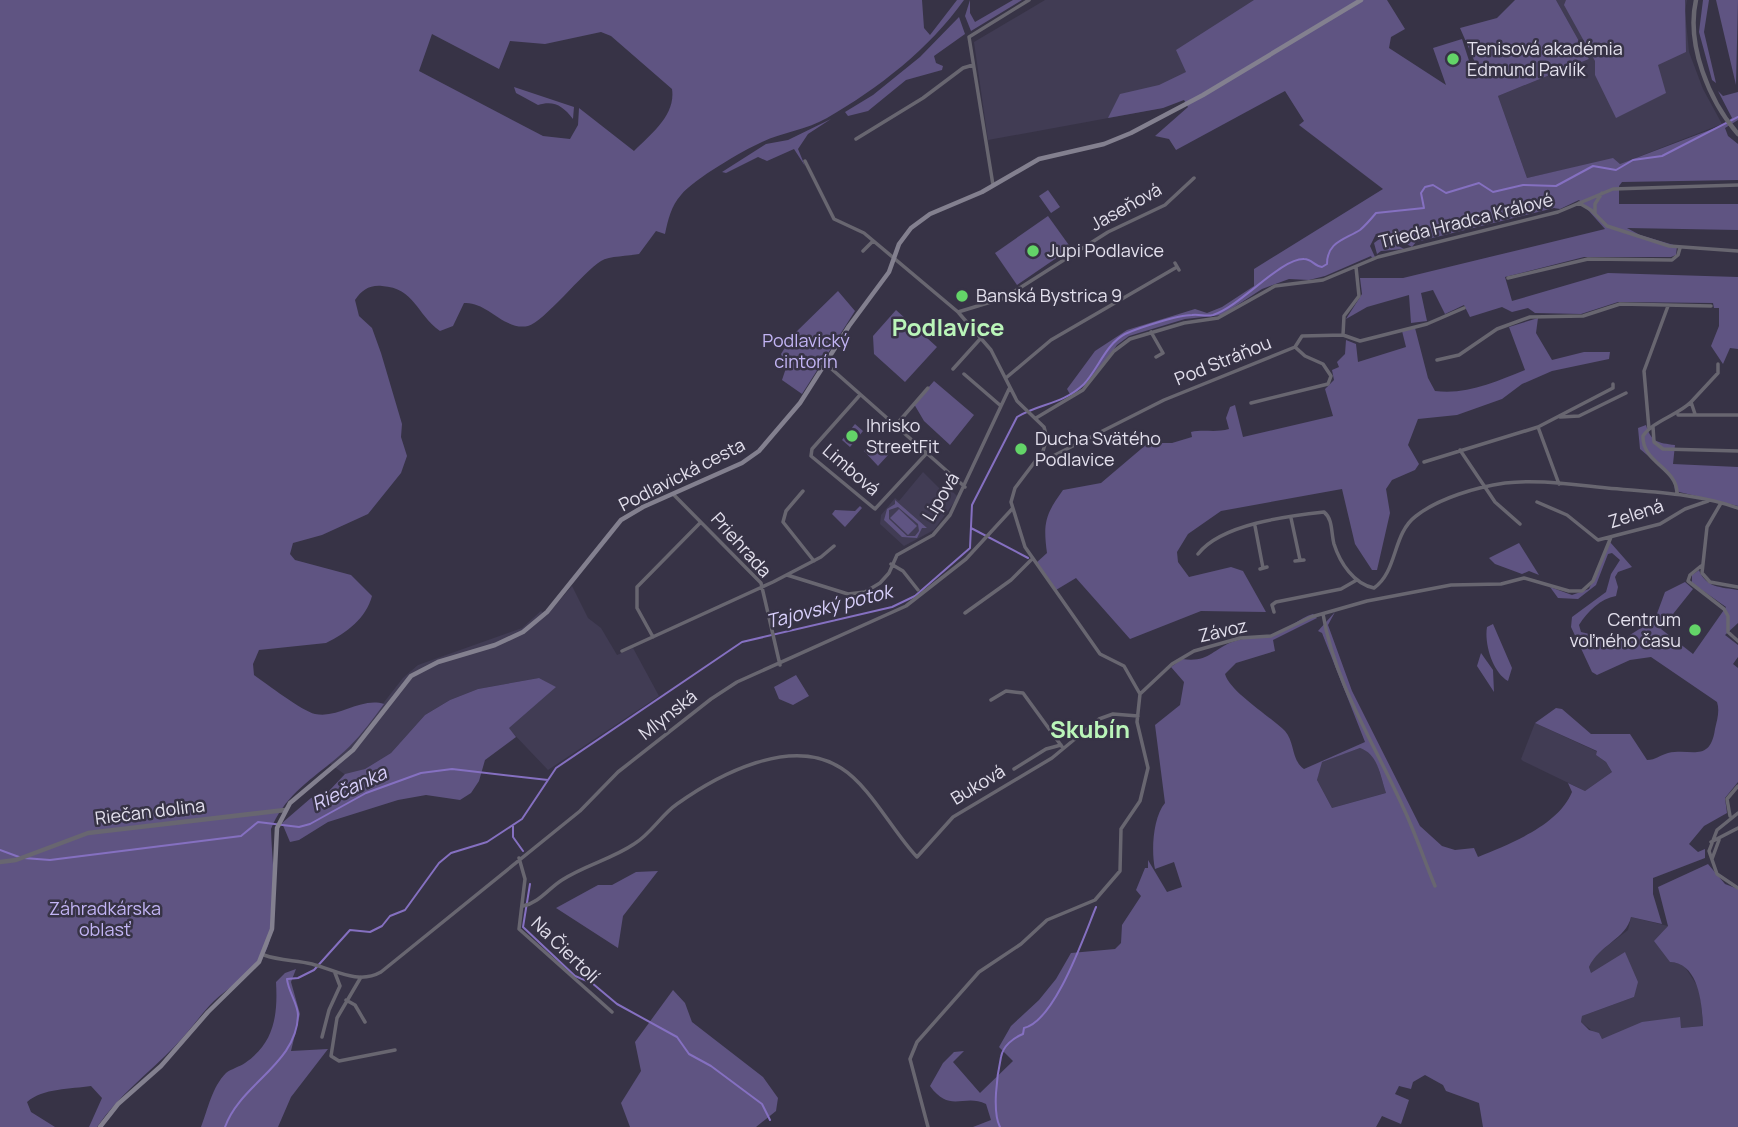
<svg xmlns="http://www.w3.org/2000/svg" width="1738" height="1127" viewBox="0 0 1738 1127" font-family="Manrope,sans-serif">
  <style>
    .built { fill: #413c54 }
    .green { fill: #5f5482; fill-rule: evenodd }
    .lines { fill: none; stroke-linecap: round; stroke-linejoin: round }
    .stream { stroke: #8570c1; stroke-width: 2 }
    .minor { stroke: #686670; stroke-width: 3.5 }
    .tertiary { stroke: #686670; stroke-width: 4.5 }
    .secondary { stroke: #83808f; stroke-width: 4.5 }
    .poi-dot { fill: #63d468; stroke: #373346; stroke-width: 2.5 }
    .labels { text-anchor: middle; stroke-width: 5; stroke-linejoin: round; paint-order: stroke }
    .poi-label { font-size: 18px; fill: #e3e0ed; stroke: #373346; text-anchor: start }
    .street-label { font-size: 18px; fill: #e3e0ed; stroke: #373346 }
    .park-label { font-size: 18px; fill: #c3b5f5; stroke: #373346 }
    .water-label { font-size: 19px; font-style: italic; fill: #d8cffb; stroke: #373346 }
    .district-label { font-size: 24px; font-weight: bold; fill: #baf5b9; stroke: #373346 }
  </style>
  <rect width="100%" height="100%" fill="#373346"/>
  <path class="built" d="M1045,0H1342L1163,108L988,140L974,42Z
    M1556,0H1687L1685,11L1689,52L1703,89L1722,124L1620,164L1613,159L1527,178L1498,96L1589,59Z
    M923,472L944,493L943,496L950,489L958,497L934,530L904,546L880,524L881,515L895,498L899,501Z
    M572,586L588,618L601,628L617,655L633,648L659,696L548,770L508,728L555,687L539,678L478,689L450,700L425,715L391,753L365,769L347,776L329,763L348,748L403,678L418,665L522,628L541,611L546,616Z
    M1535,723L1598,752L1596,755L1606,762L1612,772L1585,791L1523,761L1521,759Z
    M1360,748L1369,751L1376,760L1386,793L1332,808L1317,780L1321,762Z
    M1631,917L1668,926L1664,931L1670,962L1683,964L1700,990L1703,1026L1681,1028L1679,1017L1642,1025L1602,1039L1581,1022L1582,1016L1634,997L1591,973L1589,967L1594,956L1628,930Z"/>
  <path class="green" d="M0,0H922L924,28L930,35L957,0H964C929,49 879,88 827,118C806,130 783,132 762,142C742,151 694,179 681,195C671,206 668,220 665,234L656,231L639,254C629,256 609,256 601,261C583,272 544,322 528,326C504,331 487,301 464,303L453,326L440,331C416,314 415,288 382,286C369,285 362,290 355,300L359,316L372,328L381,353L402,424L401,437L407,456L401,473L368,514L322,535L293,543L290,554L295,560L351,575L372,596C366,618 347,633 326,643L259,650L253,664L254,675C267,684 302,711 315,714C339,719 360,697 384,704C373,719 362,734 349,747C321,774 286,791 271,829C272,865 279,908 269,943C262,968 232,984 214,1001C200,1015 189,1032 175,1046C149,1073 118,1096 97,1127H89L102,1098L91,1086C71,1089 43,1088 27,1102L31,1112L55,1127H0ZM601,32L611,36L672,89C676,115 651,134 634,151L579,108L578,125L570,139L543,136L419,71L432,34L499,69L510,41L545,44Z
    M970,0V13L975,22L1013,0H1022L971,31L965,16Z
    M1254,0H1387L1405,29L1391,37L1389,48L1446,85L1433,48L1462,39L1475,79L1480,74L1460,28L1497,18L1515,0H1556L1589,59L1498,96L1527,178L1613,158L1620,164L1723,125L1732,118L1718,91L1723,96L1738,92V120L1725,128L1728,136L1738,144V180L1622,182L1619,186V204H1738V230L1627,228L1640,235L1677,246L1676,255L1671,257H1584L1505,277L1512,301L1608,273L1738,277V349L1730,348L1723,364L1711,346L1719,326V308H1714L1713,303L1618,302L1581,314L1535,313L1528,308L1512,312L1502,307L1470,317L1464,305L1445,314L1433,290L1421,293L1427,321L1411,323L1409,295L1367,307L1346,319L1362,294L1360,278H1403L1605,229L1579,200L1560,209L1554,208L1416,242L1412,247L1388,234L1375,236L1370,246L1375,257L1372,258L1371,256L1325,276L1309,280L1289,279L1262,289L1222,315L1185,319L1129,336L1117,345L1088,383L1071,396L1067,389L1095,351L1127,330L1195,309L1207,313L1222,307L1254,286V269L1383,189L1299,125L1304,121L1285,91L1176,150L1169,139L1155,136L1188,107L1184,100L1163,108L1108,118L1120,94L1159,85L1186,72L1176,50Z
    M1566,0H1685L1686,52L1658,65L1666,93L1616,118L1595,75V61L1564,5Z
    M1703,0H1709L1704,32L1716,83L1712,80L1699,32Z
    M1716,0H1738L1736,85Z
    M959,17L965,34L934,56L936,63L943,66L942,70L906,80L868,111L848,116L845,112L873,95L920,57Z
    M514,87L574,107L573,119C563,106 554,100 538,105L516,93Z
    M831,119L808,134L798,149L805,166L794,149L767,161L758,157L726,173L722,172L766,144L788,140Z
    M1048,190L1060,207L1051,213L1039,196Z
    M1048,216L1071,248L1017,285L995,253Z
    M1382,237L1404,249L1381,251L1377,254L1374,243Z
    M838,291L855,311L802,394L782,380L786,368L781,354L793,335Z
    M896,310L937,347L905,382L874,354L873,336Z
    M1538,318L1536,333L1552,360L1584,352H1610L1609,359L1552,371L1522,384L1502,399L1457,415L1418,419L1408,445L1419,464L1415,470L1392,480L1386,489L1390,513L1377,570H1372L1355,544L1342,489L1221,511L1188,534L1177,552L1178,562L1189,577L1231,567L1243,571L1266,612L1201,611L1130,639L1076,578L1056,590L1036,563L1047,553C1043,523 1045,515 1063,490L1101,483L1154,438L1157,443H1172L1192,437L1191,432C1204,429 1215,433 1229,429L1226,418L1230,407L1235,405L1243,437L1333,416L1325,389L1334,380L1332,370L1339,367L1337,362L1345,354L1346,340L1356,344L1358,362L1406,347L1402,331L1415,328L1428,378L1435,391C1467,395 1495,382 1525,370L1509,327Z
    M934,381L974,415L950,445L924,421L914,404Z
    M855,424L863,431L850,447L842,440Z
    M1646,425C1651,442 1658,443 1675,445L1673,464L1738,467V506L1675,491L1673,477L1640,449L1638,428Z
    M870,445L875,448L878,445L889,454L878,466L864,451Z
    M895,500L927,528H922L917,538L902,537L884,520L887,509L895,504ZM898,507L918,524L919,531L915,536H907L889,519V510Z
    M860,506L862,508L845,527L832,514L835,510L855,511Z
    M899,509L917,526L908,535L890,518Z
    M1610,542L1632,567L1618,572L1615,577L1618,587L1616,596C1600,599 1588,611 1579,625L1581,632L1598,636L1608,649L1655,619L1665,592L1685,582L1693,589L1661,629L1693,654L1726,607L1692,583V575L1699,570C1706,588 1721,587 1738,590V623L1725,635L1738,645V657L1733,664L1738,668V782L1725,798L1727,813L1704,826L1689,844L1698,852L1705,849V858L1653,878V894L1662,924L1631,917C1626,939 1599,945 1589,967L1591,973L1625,952L1638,982L1634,997L1582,1016L1581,1022L1589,1030L1599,1033L1602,1039L1642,1022L1680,1017L1681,1028L1703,1026C1702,1004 1699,963 1670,962L1654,941L1668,926L1658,887L1708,864L1725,884L1738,889V1127H1483L1479,1103L1446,1091L1443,1085L1425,1075L1413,1082L1411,1089L1399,1086L1395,1094L1409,1100L1401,1124L1382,1116L1376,1127H973L991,1120L986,1104C964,1093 950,1114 930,1086L943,1063L954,1052L964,1051L953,1062L980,1093L1013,1061L999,1047L1011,1026L1039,1000L1056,979L1071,953L1115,949L1121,943L1122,925L1141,896L1136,890L1145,868H1148V860L1167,892L1182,887L1174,862L1155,869C1151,851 1153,817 1165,803L1155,725L1180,705L1184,682L1171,667L1182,659C1208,663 1212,650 1232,642C1245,637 1261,638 1275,634C1288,630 1299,618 1313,614L1317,618L1273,640L1275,651L1236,663L1225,674C1230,692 1270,716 1285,731C1295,742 1291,760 1304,769L1365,742L1322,633L1318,631L1335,612L1328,625L1352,691L1420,826L1442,846L1455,850L1474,848L1478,857C1509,844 1558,826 1572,792L1568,783L1585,791L1612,772L1606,762L1596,755L1597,751L1535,723L1556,708L1562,709L1591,734H1630L1647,760C1656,760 1660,755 1668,753C1692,748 1710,763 1715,729C1717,720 1720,711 1717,702L1651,657L1630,660L1597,675L1592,672L1571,627L1572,617L1606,592L1611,574L1620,560L1612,553L1608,554L1596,585L1578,599L1558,598L1550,587L1572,595L1589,589ZM1360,748C1378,754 1380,775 1386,793L1332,808L1317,780L1322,762Z
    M1519,543L1539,575L1529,571L1522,574L1495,564L1489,558Z
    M1493,624L1512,668L1508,681C1493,673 1484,644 1487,627Z
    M1481,653L1493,670L1494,692L1477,666Z
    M796,675L809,696L793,705L779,699L774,687Z
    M539,678L556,687L509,728L516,737L485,760L479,781L471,793L460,800L426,795L398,800L328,822L299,840L290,842L282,823L311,798L328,792L345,774L365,769L391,753L425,715L450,700L478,689Z
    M658,871L623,916L618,948L556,908L598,885H612L636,872Z
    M296,969L291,982L300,1014L291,1051L328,1049L291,1097L278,1127H201C208,1109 212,1087 226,1073C231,1069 239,1067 245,1063C274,1043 278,1016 276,982L285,973Z
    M673,990L685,1003L692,1022L763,1077L778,1098L776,1111L756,1127H630L621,1103L641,1071L635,1042Z"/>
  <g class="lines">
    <path class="stream" d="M971,528L1028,558
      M513,826V837L523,851
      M0,850L19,857
      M24,858L50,860L241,836L258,822L299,827L310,824L366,793L421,773L452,769L548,780
      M530,884L523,927L575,976L592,983L617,1004L677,1037L689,1054L711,1066L762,1104L770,1120
      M225,1127C240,1084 297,1064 298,1015C298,1004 288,991 287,979L298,978L314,970L350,930L370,932L382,926L390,916L405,910L439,863L451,853L487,842L522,819L556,768L742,642L892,607L915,596L970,548L972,505L1017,417C1040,403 1062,405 1084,384C1098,369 1106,344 1125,334C1138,328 1178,315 1192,315C1200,314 1206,317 1213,315C1241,306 1281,258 1304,259C1312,259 1314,266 1322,267L1327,264C1327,242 1344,240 1360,230C1366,225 1371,219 1376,213L1424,208L1421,193L1425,187L1433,185L1446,193L1479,183L1493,192L1523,185L1556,186L1593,166L1616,170L1633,160L1662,156L1738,117
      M1000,1127C992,1112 997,1075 1001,1057C1003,1046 1013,1038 1023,1034L1024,1028C1055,1021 1084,936 1096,907"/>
    <path class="minor" d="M856,139L923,98L963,68L973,65
      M805,161L834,219L864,233L958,312L991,350L1017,401L1044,427L1047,438L1043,451L1015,488L1011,502L1025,547L1100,654L1124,666L1140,694L1137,722L1148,768L1140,801L1121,829L1120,871L1095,900L1047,920L1021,944L979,972L917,1042L910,1059L928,1127
      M993,185L969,37L1029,0
      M1579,203L1591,210L1607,226L1669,246L1738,251
      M1595,213V204L1602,193
      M863,251L873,241
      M1175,263L1179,270
      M1508,278L1588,259L1672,260L1678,255L1680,248
      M958,312L1004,298L1108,232L1165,205L1194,178
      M1151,332L1163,353L1156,357
      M1343,335L1344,316L1359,296L1356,267
      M1295,347L1302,336L1343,335L1360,341L1427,324L1464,308
      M1437,360L1459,355L1497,329L1530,317L1583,316L1620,304L1711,306
      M826,364L965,487
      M953,369L981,338
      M964,374L1001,406
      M1007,377L1051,340L1177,267
      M860,395L812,449L811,456L875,509L926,454
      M1251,403L1328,384L1331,376L1323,364L1305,356L1295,347
      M1695,414L1691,402L1718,373V364
      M1678,415H1738
      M1560,417L1579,416L1626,393
      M1036,418L1083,390L1114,351L1130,339L1184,323L1218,318L1275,286L1323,280L1378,257L1558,212L1613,189L1738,185
      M895,426L928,388
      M1538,427L1559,484
      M1653,427L1654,442L1663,449L1738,451
      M1649,429L1644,371L1668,306
      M1460,450L1495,502L1520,524
      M1038,460L1047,459L1164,400L1295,347
      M1424,462L1538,427L1613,388V384
      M803,491L786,511L783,522L814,561
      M673,494L761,583L780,665
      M1677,494C1678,468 1642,463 1643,436C1653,421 1678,415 1691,402
      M1537,502L1567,515L1598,540L1660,524L1685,509L1708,501
      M1721,503L1707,527L1702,573L1710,582L1738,587
      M1291,518L1300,560
      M1255,526L1263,568
      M1198,554C1221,524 1288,516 1324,512C1333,519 1331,533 1334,544C1340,563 1354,584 1374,588C1398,571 1392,534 1416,516C1439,498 1477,487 1505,483C1539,479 1573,485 1607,488C1650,492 1696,493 1738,508
      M1295,561L1304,560
      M891,564L903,571L918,590
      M1701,566L1690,575L1688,581L1724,609L1728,616V632L1738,641
      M1260,569L1267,567
      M787,575L848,594L865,592L880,583L889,573L897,555L933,535L950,515L1009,389
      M1274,612L1272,605L1276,602L1341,589L1355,581
      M965,613L1011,580L1031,560
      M1323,614C1334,682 1375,745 1403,807C1415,832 1424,860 1435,886
      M653,637L637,608V587L700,523
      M622,651L773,582L821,557L834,546
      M1140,694L1172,664L1194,651L1240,638L1271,636L1311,617L1367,601L1451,585L1501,584L1524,578L1569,591H1582L1593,581L1611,537
      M991,700L1006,691L1023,693L1063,748
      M1014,769L1046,749L1061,745
      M1738,813L1717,830L1709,851L1717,874L1738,888
      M1730,816L1727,799L1738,786
      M1711,842L1738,828
      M519,858L525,879L519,929L612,1012
      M1712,859L1719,840
      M523,906C539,903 549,888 562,880C585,865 612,859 634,844C651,834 661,815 677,804C719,774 791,736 841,768C870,786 893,832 917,857L953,817L1052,758L1099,719L1113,714L1138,716
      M264,955C280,961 296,960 312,964C335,970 358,985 381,972L580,811L618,772L711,699L737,682L906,606L966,559L1012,509
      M361,977L337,1018L331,1056L339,1061L395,1050
      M346,1000L355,1005L365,1022
      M322,1037L329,1010L340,986L335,973"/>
    <path class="tertiary" d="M1696,0C1686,44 1709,101 1738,134
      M0,862L16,860L88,833L285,810"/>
    <path class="secondary" d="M100,1127L118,1104L161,1066L208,1012L259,962L272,929L277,828L290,803L353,750L411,676L438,662L495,645L523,632L547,612L621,520L643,507L742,463L759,451L800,403L849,326L889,272L899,244L911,228L930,214L982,192L1039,159L1104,144L1131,133L1203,95L1361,0"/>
  </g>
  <g class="poi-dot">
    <circle cx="1453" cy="59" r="7"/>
    <circle cx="1033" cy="251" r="7"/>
    <circle cx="962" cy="296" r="7"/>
    <circle cx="852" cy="436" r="7"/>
    <circle cx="1021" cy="449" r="7"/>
    <circle cx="1695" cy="630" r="7"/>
  </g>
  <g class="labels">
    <g class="poi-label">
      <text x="1467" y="55">Tenisová akadémia<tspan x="1467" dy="21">Edmund Pavlík</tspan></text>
      <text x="1047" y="257">Jupi Podlavice</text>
      <text x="976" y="302">Banská Bystrica 9</text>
      <text x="866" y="432">Ihrisko<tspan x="866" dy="21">StreetFit</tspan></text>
      <text x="1035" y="445">Ducha Svätého<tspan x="1035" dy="21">Podlavice</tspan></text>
      <text x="1681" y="626" text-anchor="end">Centrum<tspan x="1681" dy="21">voľného času</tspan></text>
    </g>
    <g class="street-label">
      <text transform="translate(1126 207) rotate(-29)" y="6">Jaseňová</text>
      <text transform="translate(1466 221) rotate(-14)" y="6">Trieda Hradca Králové</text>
      <text transform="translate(1223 361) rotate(-22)" y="6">Pod Stráňou</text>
      <text transform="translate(851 470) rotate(41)" y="6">Limbová</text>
      <text transform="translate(682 475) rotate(-27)" y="6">Podlavická cesta</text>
      <text transform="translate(941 497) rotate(-59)" y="6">Lipová</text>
      <text transform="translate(1636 514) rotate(-18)" y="6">Zelená</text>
      <text transform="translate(741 545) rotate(48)" y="6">Priehrada</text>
      <text transform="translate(1223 631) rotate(-13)" y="6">Závoz</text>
      <text transform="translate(668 715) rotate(-38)" y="6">Mlynská</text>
      <text transform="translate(978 785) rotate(-31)" y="6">Buková</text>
      <text transform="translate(150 812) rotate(-7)" y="6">Riečan dolina</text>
      <text transform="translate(565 950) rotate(44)" y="6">Na Čiertolí</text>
    </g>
    <g class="park-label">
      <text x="806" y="347">Podlavický<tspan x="806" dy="21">cintorín</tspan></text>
      <text x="105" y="915">Záhradkárska<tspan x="105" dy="21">oblasť</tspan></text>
    </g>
    <g class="water-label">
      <text transform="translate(829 606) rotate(-14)" y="7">Tajovský potok</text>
      <text transform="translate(349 788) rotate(-25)" y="7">Riečanka</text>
    </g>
    <g class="district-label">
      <text x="948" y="336">Podlavice</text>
      <text x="1090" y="738">Skubín</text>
    </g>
  </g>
</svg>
